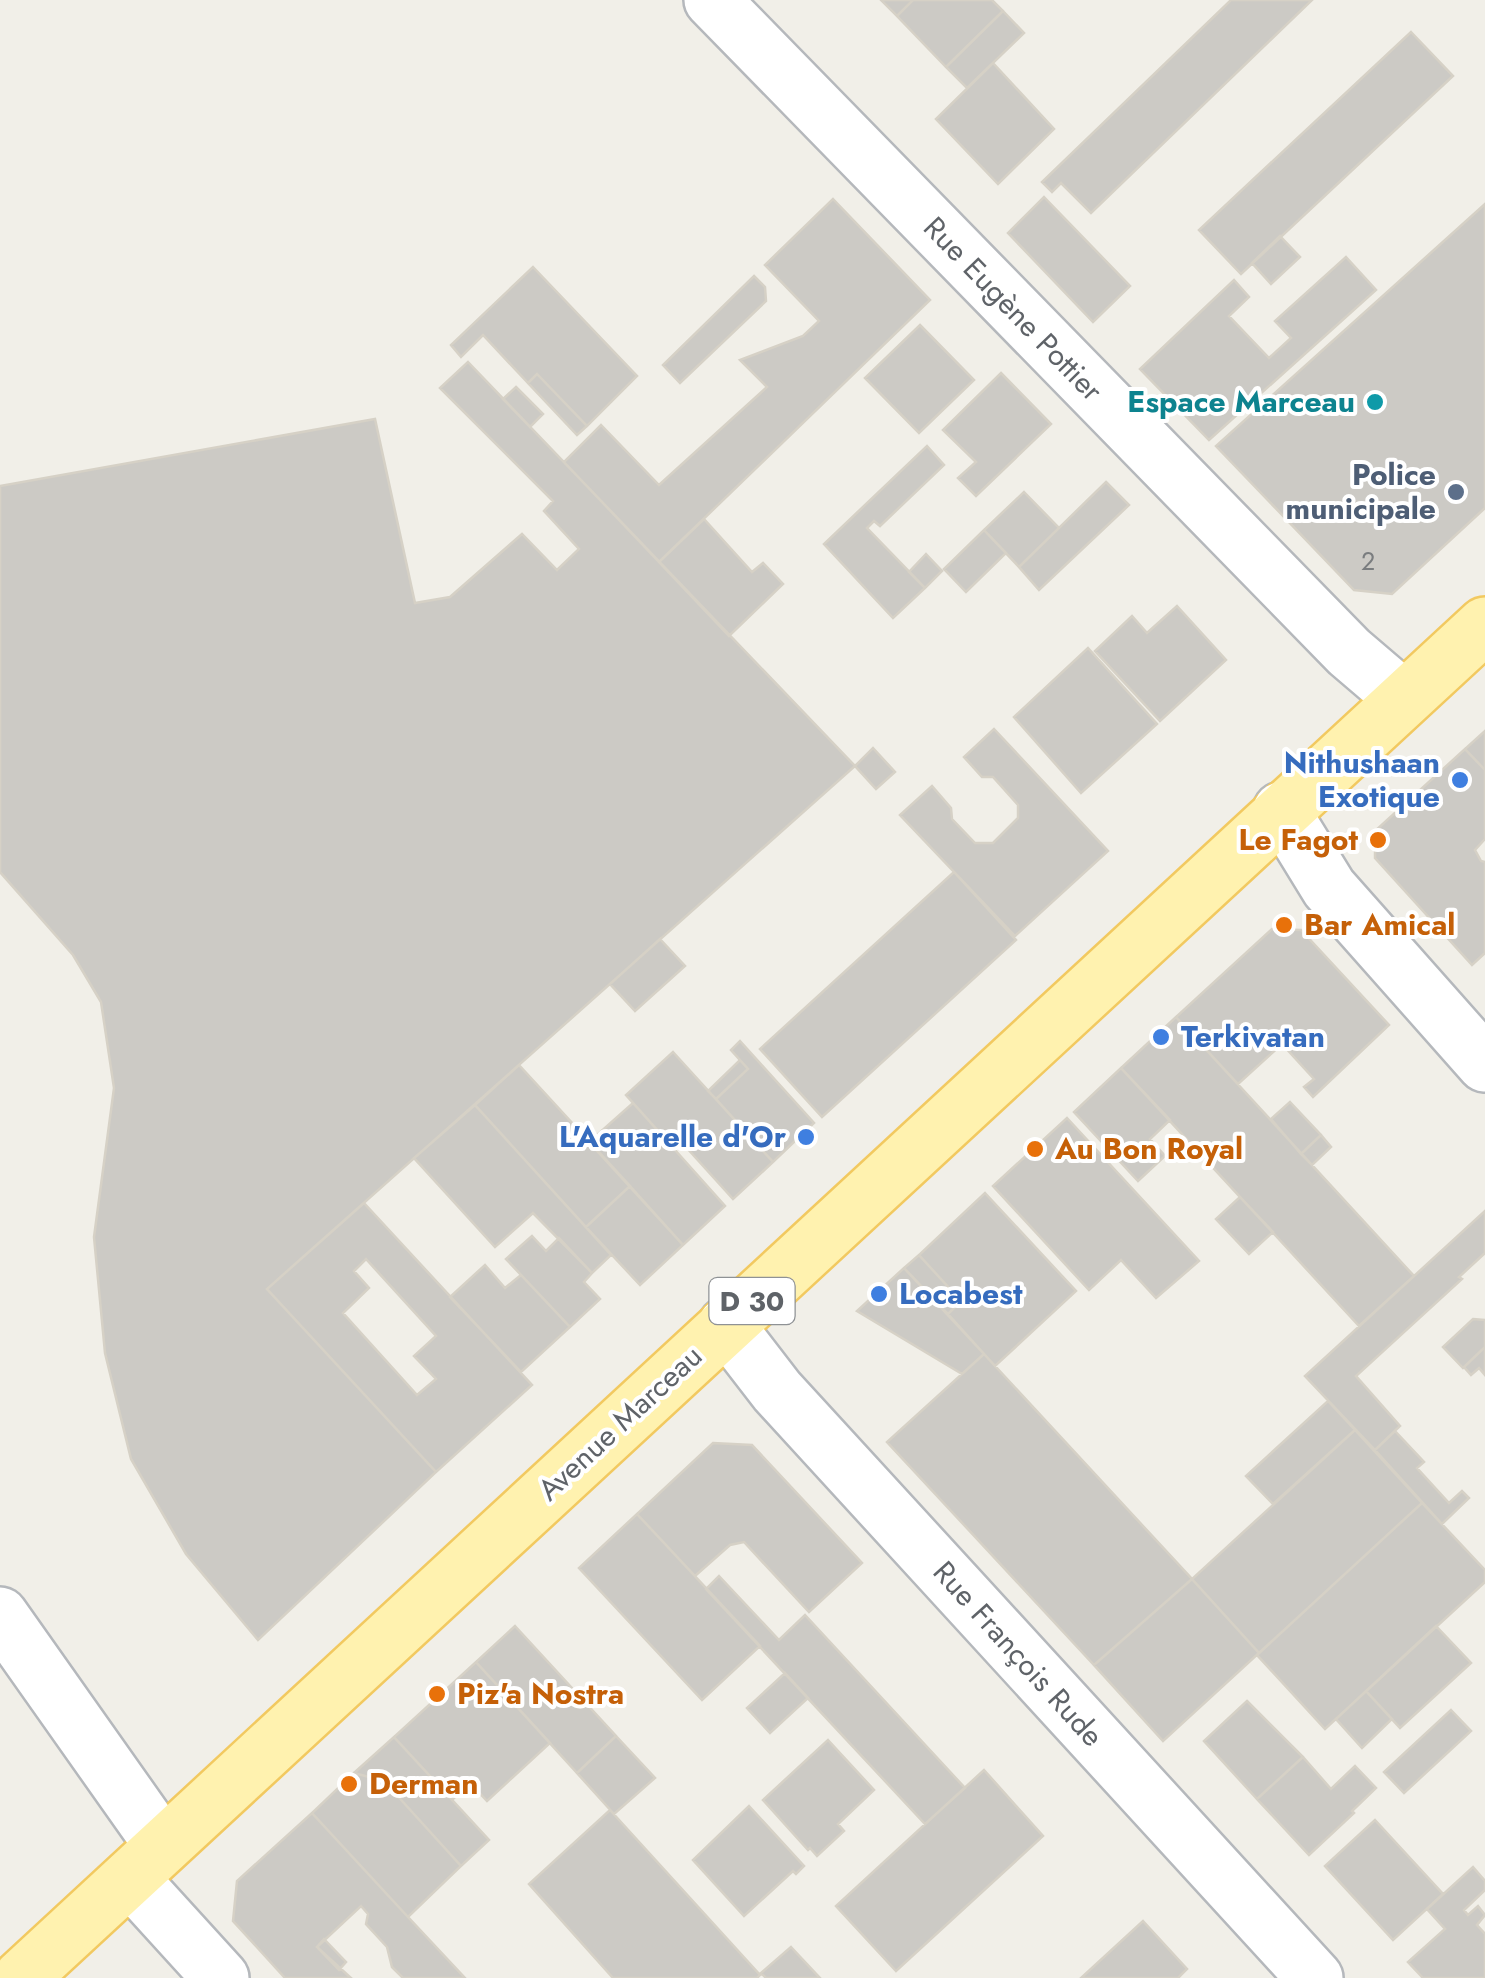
<svg xmlns="http://www.w3.org/2000/svg" width="1485" height="1978" viewBox="0 0 1485 1978" font-family="Jost,sans-serif">
  <style>
    .building { fill: #cccac5; stroke: #d6d1c6; stroke-width: 2.5; fill-rule: evenodd }
    .lines { fill: none; stroke-linecap: round; stroke-linejoin: round }
    .street-casing { stroke: #b5b8bc; stroke-width: 60 }
    .primary-casing { stroke: #f2c960; stroke-width: 60 }
    .street { stroke: #fff; stroke-width: 55 }
    .primary { stroke: #fff2af; stroke-width: 55 }
    .culture-dot { fill: #0f9aa8; stroke: #fff; stroke-width: 4 }
    .service-dot { fill: #5c6f8a; stroke: #fff; stroke-width: 4 }
    .shop-dot { fill: #3f7fe0; stroke: #fff; stroke-width: 4 }
    .food-dot { fill: #e8710a; stroke: #fff; stroke-width: 4 }
    .labels { text-anchor: middle; stroke-width: 8; stroke-linejoin: round; paint-order: stroke }
    .number-label { font-size: 25px; fill: #7a7d7f }
    .shield { fill: #fff; stroke: #8f9295; stroke-width: 2.5 }
    .shield-label { font-size: 28px; font-weight: bold; fill: #5f6368 }
    .street-label { font-size: 30px; fill: #5f6368; stroke: #fff }
    .culture-label { font-size: 30px; font-weight: bold; fill: #0d838f; stroke: #fff; text-anchor: end }
    .service-label { font-size: 30px; font-weight: bold; fill: #4e5e75; stroke: #fff; text-anchor: end }
    .shop-label { font-size: 30px; font-weight: bold; fill: #366cbe; stroke: #fff; text-anchor: end }
    .food-label { font-size: 30px; font-weight: bold; fill: #c56008; stroke: #fff; text-anchor: start }
  </style>
  <rect width="100%" height="100%" fill="#f1efe8"/>
  <path class="building" d="M881,0H913L897,16Z
    M913,0H992L1003,11L946,67L897,16Z
    M1231,0H1312L1091,213L1061,183L1052,192L1042,182Z
    M1003,11L1024,33L967,88L946,67Z
    M1411,32L1453,76L1241,274L1199,230Z
    M993,63L1054,129L998,184L936,119Z
    M1044,197L1130,286L1093,322L1008,233Z
    M833,199L930,300L659,562L564,462L601,425L659,485L767,387L740,360L803,336L819,321L765,265Z
    M1485,204V508L1392,594L1354,590L1216,446Z
    M1280,236L1300,257L1271,284L1252,263Z
    M1346,257L1376,290L1209,440L1140,369L1234,280L1249,297L1229,316L1269,358L1291,338L1275,321Z
    M533,267L637,376L587,426L537,374L528,383L483,335L461,357L451,345Z
    M754,276L765,287L766,301L680,383L663,365Z
    M920,325L974,380L919,433L865,378Z
    M468,362L855,766L267,1289L436,1472L258,1640L186,1554L131,1459L105,1353L94,1237L114,1088L101,1002L73,955L0,872V486L375,419L415,603L450,597L522,534L557,570L579,549L544,511L553,501L440,388Z
    M1001,373L1051,424L976,496L958,478L976,462L943,430Z
    M537,374L587,426L577,435L528,383Z
    M516,387L543,414L530,427L503,399Z
    M927,446L944,465L880,526L874,521L867,528L925,588L893,618L824,544Z
    M1106,482L1129,505L1039,590L1019,567Z
    M1024,492L1059,528L1019,567L984,530Z
    M704,519L752,572L763,563L783,584L729,636L659,562Z
    M984,530L1006,553L966,592L944,569Z
    M926,554L942,571L925,588L909,572Z
    M1177,606L1226,660L1160,721L1095,651L1132,616L1147,633Z
    M1088,648L1157,724L1081,793L1014,717Z
    M994,729L1108,851L1015,936L900,815L932,786L951,808L952,819L975,843H993L1018,818V805L993,777H982L964,757Z
    M1485,731V770L1465,749Z
    M873,748L895,772L876,789L855,766Z
    M1465,749L1485,770V839L1475,850L1481,861L1485,862V953L1472,965L1375,858V831Z
    M954,872L1016,940L822,1117L760,1049Z
    M1272,929L1301,930L1389,1025L1313,1097L1304,1087L1314,1079L1282,1044L1238,1084L1176,1017Z
    M660,939L685,966L635,1011L610,984Z
    M1176,1017L1414,1276L1359,1326L1121,1068Z
    M740,1041L814,1123L773,1162L716,1099L748,1069L731,1050Z
    M673,1052L773,1162L733,1199L676,1136L669,1143L626,1095Z
    M740,1060L748,1069L716,1099L708,1091Z
    M519,1065L630,1186L586,1227L475,1105Z
    M1121,1068L1170,1120L1150,1139L1165,1156L1138,1181L1074,1112Z
    M1290,1102L1321,1135L1301,1154L1271,1119Z
    M633,1103L725,1206L683,1245L589,1142Z
    M475,1105L611,1255L592,1273L533,1213L495,1247L414,1158Z
    M1067,1118L1199,1261L1156,1298L1121,1260L1089,1290L993,1186Z
    M1321,1135L1331,1147L1312,1165L1301,1154Z
    M630,1186L683,1245L640,1285L586,1227Z
    M985,1193L1076,1291L995,1366L948,1314L961,1301L919,1255Z
    M1240,1197L1273,1232L1249,1254L1216,1219Z
    M364,1203L532,1385L436,1472L267,1289ZM366,1259L436,1336L414,1356L436,1379L417,1395L343,1313L369,1288L354,1271Z
    M1485,1211V1253L1459,1277L1462,1279L1356,1376L1400,1426L1375,1450L1305,1376Z
    M532,1236L546,1251L559,1238L592,1273L584,1282L600,1299L570,1327L506,1259Z
    M919,1255L961,1301L948,1314L904,1268Z
    M485,1265L505,1288L521,1275L570,1327L521,1372L450,1297Z
    M904,1268L984,1354L962,1374L857,1311Z
    M1473,1319L1485,1320V1347L1463,1368L1443,1347Z
    M1485,1347V1375L1479,1368L1471,1375L1464,1367Z
    M984,1354L1192,1579L1094,1665L887,1442Z
    M1328,1401L1355,1430L1273,1504L1246,1476Z
    M1355,1430L1422,1503L1259,1653L1192,1579Z
    M1395,1431L1424,1462L1417,1468L1449,1503L1462,1491L1469,1498L1442,1524L1375,1450Z
    M713,1443L752,1445L862,1563L809,1612L744,1542L730,1545L695,1576L637,1514Z
    M1422,1503L1485,1570V1582L1325,1729L1257,1655Z
    M637,1514L760,1646L702,1700L579,1568Z
    M719,1576L779,1640L805,1615L965,1788L925,1824L706,1589Z
    M1192,1579L1259,1653L1163,1741L1094,1665Z
    M515,1626L616,1736L577,1773L476,1662Z
    M1436,1626L1471,1663L1400,1728L1366,1691Z
    M476,1662L550,1743L487,1801L470,1783L452,1800L394,1737Z
    M785,1673L808,1698L770,1733L747,1708Z
    M1366,1691L1392,1719L1362,1748L1336,1719Z
    M1247,1701L1303,1757L1257,1799L1204,1741Z
    M1451,1710L1471,1731L1404,1793L1384,1772Z
    M616,1736L655,1778L614,1814L577,1773Z
    M394,1737L489,1840L461,1866L384,1781L354,1773Z
    M828,1740L874,1790L838,1824L844,1831L817,1856L810,1848L808,1850L763,1800Z
    M1303,1757L1331,1789L1355,1766L1376,1788L1352,1811L1354,1813L1309,1855L1257,1799Z
    M984,1770L1043,1836L896,1971L836,1906Z
    M354,1773L384,1781L461,1866L408,1917L312,1813Z
    M749,1806L804,1866L796,1874L793,1871L744,1916L693,1860Z
    M610,1810L760,1975L757,1978H613L529,1884Z
    M312,1813L408,1917L465,1978H403L392,1967L387,1947L366,1924L368,1914L361,1906L317,1947L351,1978H285L233,1921L237,1881Z
    M1375,1820L1443,1894L1393,1940L1325,1866Z
    M1473,1867L1485,1881V1890L1464,1910L1468,1915L1478,1906L1485,1915L1477,1925L1485,1934V1978H1423L1408,1962L1445,1929L1427,1909Z
    M1143,1921L1187,1969L1178,1978H1081Z
    M324,1939L346,1962L339,1970L317,1947Z
    M791,1947L820,1978H766L761,1973Z"/>
  <g class="lines">
    <g class="street-casing">
      <path id="street" d="M712,0L1349,652L1404,699
        M1281,810L1329,888L1485,1064
        M726,1325L777,1391L1315,1978
        M0,1615L163,1846
        M130,1878L221,1978"/>
    </g>
    <g class="primary-casing">
      <path id="primary" d="M21,1978L1485,625"/>
    </g>
    <use href="#street" class="street"/>
    <use href="#primary" class="primary"/>
  </g>
  <circle class="culture-dot" cx="1375" cy="402" r="10"/>
  <circle class="service-dot" cx="1456" cy="492" r="10"/>
  <g class="shop-dot">
    <circle cx="1460" cy="780" r="10"/>
    <circle cx="1161" cy="1037" r="10"/>
    <circle cx="806" cy="1137" r="10"/>
    <circle cx="879" cy="1294" r="10"/>
  </g>
  <g class="food-dot">
    <circle cx="1378" cy="840" r="10"/>
    <circle cx="1284" cy="925" r="10"/>
    <circle cx="1035" cy="1149" r="10"/>
    <circle cx="437" cy="1694" r="10"/>
    <circle cx="349" cy="1784" r="10"/>
  </g>
  <g class="labels">
    <g class="number-label">
      <text x="1368" y="570">2</text>
    </g>
    <rect class="shield" x="709.5" y="1278" width="85" height="46" rx="8"/>
    <g class="shield-label">
      <text x="752" y="1311">D 30</text>
    </g>
    <g class="street-label">
      <text transform="translate(1013 309) rotate(46)" y="10">Rue Eugène Pottier</text>
      <text transform="translate(620 1423) rotate(-43)" y="10">Avenue Marceau</text>
      <text transform="translate(1018 1654) rotate(48)" y="10">Rue François Rude</text>
    </g>
    <g class="culture-label">
      <text x="1355" y="412">Espace Marceau</text>
    </g>
    <g class="service-label">
      <text x="1436" y="485">Police<tspan x="1436" dy="34">municipale</tspan></text>
    </g>
    <g class="shop-label">
      <text x="1440" y="773">Nithushaan<tspan x="1440" dy="34">Exotique</tspan></text>
      <text x="1181" y="1047" text-anchor="start">Terkivatan</text>
      <text x="786" y="1147">L'Aquarelle d'Or</text>
      <text x="899" y="1304" text-anchor="start">Locabest</text>
    </g>
    <g class="food-label">
      <text x="1358" y="850" text-anchor="end">Le Fagot</text>
      <text x="1304" y="935">Bar Amical</text>
      <text x="1055" y="1159">Au Bon Royal</text>
      <text x="457" y="1704">Piz'a Nostra</text>
      <text x="369" y="1794">Derman</text>
    </g>
  </g>
</svg>
